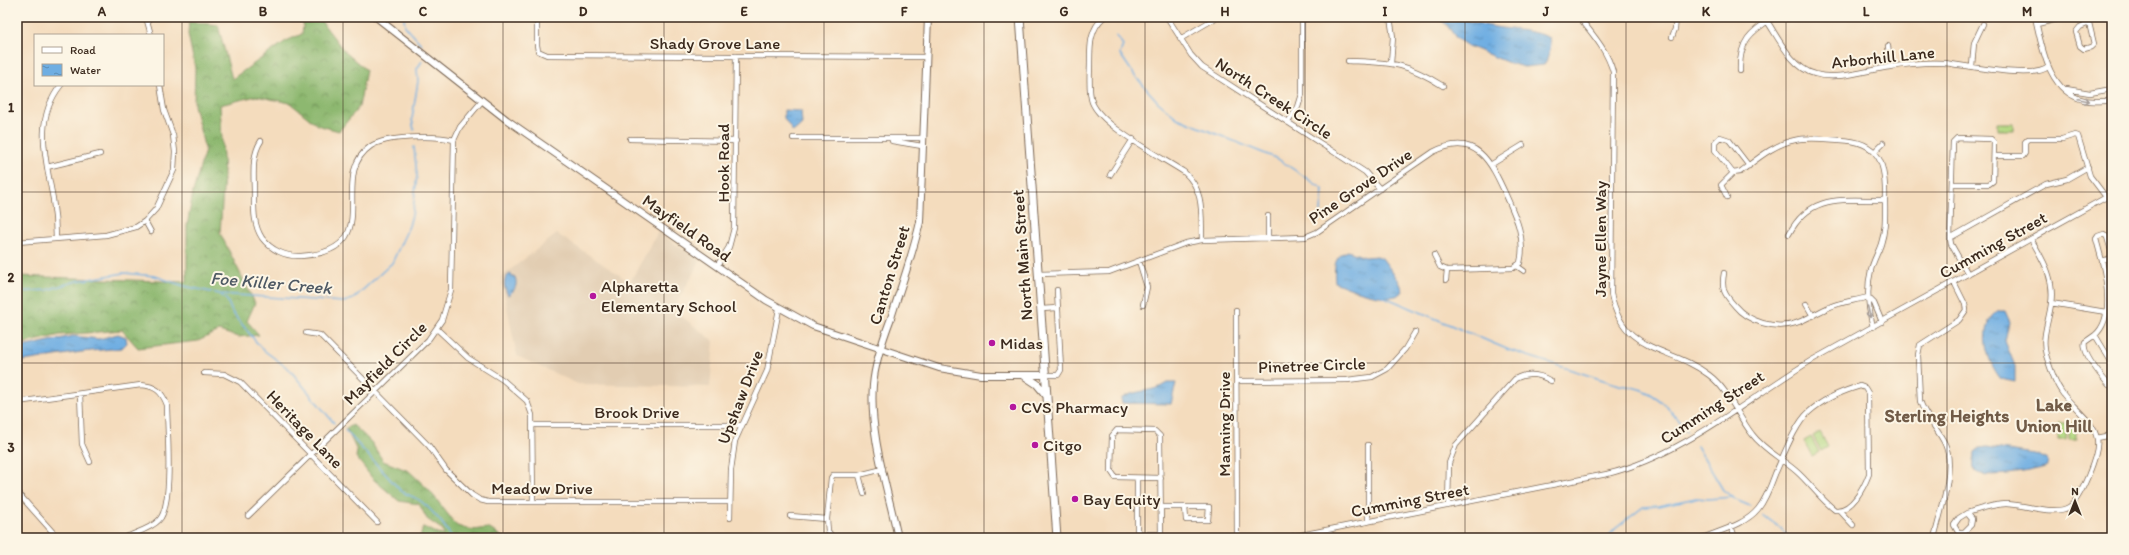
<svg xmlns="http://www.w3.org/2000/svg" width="2129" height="555" viewBox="0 0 2129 555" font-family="Itim,sans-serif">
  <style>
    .built { fill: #e2cdb2 }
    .forest { fill: url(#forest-crowns); stroke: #647146 }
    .pitch { fill: #b2d881; stroke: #768150 }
    .water { fill: url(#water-ripples); stroke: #556c80 }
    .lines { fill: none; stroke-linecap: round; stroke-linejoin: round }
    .stream { stroke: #6faee2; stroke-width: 1.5 }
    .street-casing { stroke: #7c6856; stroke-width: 6 }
    .secondary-casing { stroke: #7c6856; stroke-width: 8 }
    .primary-casing { stroke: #7c6856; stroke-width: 9 }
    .street { stroke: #fff; stroke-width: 4.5 }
    .secondary { stroke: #fff; stroke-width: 6 }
    .primary { stroke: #fff; stroke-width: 7 }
    .oneway { stroke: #a79f9a }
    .grid { fill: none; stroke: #3b2a1e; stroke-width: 1; stroke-opacity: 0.55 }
    .poi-dot { fill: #b5179e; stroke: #fcf5e5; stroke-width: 1.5 }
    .labels { text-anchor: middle; stroke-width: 4; stroke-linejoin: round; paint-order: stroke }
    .street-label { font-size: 17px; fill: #3b2a1e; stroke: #fcf5e5 }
    .poi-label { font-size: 17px; fill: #3b2a1e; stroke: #fcf5e5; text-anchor: start }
    .water-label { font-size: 18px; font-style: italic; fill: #4d5863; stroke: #fcf5e5 }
    .neighbourhood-label { font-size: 18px; font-weight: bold; fill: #715b47; stroke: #fcf5e5 }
    .neatline { fill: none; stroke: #3b2a1e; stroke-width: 1.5 }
    .grid-label { font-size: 13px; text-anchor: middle; font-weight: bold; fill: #3b2a1e }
  </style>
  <defs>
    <pattern id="forest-crowns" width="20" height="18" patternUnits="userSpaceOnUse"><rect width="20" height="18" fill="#8db86f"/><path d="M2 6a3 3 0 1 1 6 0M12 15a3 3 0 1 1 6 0" fill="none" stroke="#74965b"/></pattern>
    <pattern id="water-ripples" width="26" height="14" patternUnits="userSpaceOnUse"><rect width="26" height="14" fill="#6faee2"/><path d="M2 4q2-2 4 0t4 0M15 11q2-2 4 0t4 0" fill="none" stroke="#5c8eb7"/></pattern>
  </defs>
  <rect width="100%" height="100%" fill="#fcf5e5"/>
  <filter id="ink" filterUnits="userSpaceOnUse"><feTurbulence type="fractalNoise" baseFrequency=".025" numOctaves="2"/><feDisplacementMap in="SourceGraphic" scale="8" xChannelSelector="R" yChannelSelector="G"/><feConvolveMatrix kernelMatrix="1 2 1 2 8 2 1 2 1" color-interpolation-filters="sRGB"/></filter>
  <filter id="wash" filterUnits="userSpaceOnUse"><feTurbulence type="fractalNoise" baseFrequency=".012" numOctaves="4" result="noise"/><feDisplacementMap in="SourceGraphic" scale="16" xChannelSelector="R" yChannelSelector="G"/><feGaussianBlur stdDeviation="0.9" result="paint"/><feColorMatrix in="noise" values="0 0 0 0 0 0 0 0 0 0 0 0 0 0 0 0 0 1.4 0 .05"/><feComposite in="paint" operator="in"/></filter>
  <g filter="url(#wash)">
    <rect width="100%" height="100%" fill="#f4dcbd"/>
    <path class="built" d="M658,232L700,261L673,310L714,341L710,387L578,384L517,356L501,277L557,234L630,282Z
      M633,533L682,538H615Z"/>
    <path class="forest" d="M304,17H318L345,52L366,70L359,107L339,131L317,125L290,103L256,96L220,105L224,175L220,233L255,303L247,321L259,335L238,337L219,331L198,341L138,348L122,330L60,335L17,345V276L187,282V226L193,192L205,150L194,105L195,68L188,34L189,22L218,25L232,79L286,41L302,34Z
      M353,425L371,442L383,461L409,471L429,490L457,526L472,530L488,528L504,538H420L423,527L444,536L443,530L427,519L419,504L399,501L373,479L356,457L357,451L346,428Z"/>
    <path class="pitch" d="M1997,123H2014V130H1997Z
      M2059,423H2067L2066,440H2058Z
      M2069,423H2077V440H2069Z
      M1820,432L1828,447L1821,451L1813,436Z
      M1811,437L1819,452L1812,456L1804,441Z"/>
    <path class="water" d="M1436,17C1458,17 1474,23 1495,27C1513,30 1534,30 1550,38C1552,47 1549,56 1544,65L1524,67L1509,63L1468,46L1457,39L1446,24Z
      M784,110L801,111L802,124L793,132L784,118Z
      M1348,251L1365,257L1377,256L1382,258L1399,281L1403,291C1395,306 1347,288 1335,282C1334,269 1333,256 1348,251Z
      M510,274L515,277C518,285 515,291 508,295C504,288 502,279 510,274Z
      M1999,311H2004L2009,322L2005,341L2015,366V382L2001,379C1986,361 1976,325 1999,311Z
      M118,334L126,337L127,343L122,348L81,352L17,362V348L73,336L99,339Z
      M1167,383H1176L1171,404L1122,403L1121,399C1134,389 1153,393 1167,383Z
      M1987,447L2035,454L2047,460L2048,466C2038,471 1981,480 1975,471C1972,466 1975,457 1975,452L1980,448Z"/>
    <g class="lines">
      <path class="stream" d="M404,17L405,26L422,45
        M1116,36L1123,45L1120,54L1135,76L1158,102L1177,118L1278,159L1323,189L1321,212
        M414,130L412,119L418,81L417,69L422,61
        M17,292L47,290L77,281L124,273L155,276L184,286L220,294L344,302L353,299L392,263L409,226L413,211L417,175L414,147
        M221,295L227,300L232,312L262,349L289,369L334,423
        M1380,295L1509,350L1619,385C1655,388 1667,405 1687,432
        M345,430L400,490C406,495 413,496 419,500C430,507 446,527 452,538
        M1697,446L1723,490L1736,500L1750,506
        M1763,515L1779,527L1791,538
        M1607,538L1615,529L1643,507L1658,506L1696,498L1708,499L1732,497"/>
    </g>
  </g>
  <g filter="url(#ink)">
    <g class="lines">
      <g class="street-casing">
        <path id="street" d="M146,17L151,35
          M537,17V45L538,51L547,55L926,57
          M1104,17C1090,29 1090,45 1090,62C1090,75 1088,90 1092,102C1101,126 1161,157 1184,172C1205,190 1201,215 1202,240
          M1167,17L1191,55L1202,67L1365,172L1380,189
          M1390,17L1393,37L1391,63
          M1579,17C1593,35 1607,50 1613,72L1611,294C1623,355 1670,345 1709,375C1729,390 1737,415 1752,434C1764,450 1781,458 1796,471C1810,483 1820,499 1835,510C1852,512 1864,487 1869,474L1868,393L1865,388L1860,386C1843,391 1822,400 1809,412C1795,424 1783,457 1775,474C1771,485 1766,499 1758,509C1745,525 1721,530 1702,538
          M2035,17C2042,47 2048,92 2084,100C2093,102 2103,101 2112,101
          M2084,17L2089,23
          M1767,21C1779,39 1792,68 1815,74C1838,81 1866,70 1890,67C1907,64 1926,62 1944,63C1964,65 2035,80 2048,67
          M2089,23L2094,44L2091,47L2084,49L2080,46L2076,32L2080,27Z
          M2037,24L2066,17
          M1672,37L1675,29L1676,17
          M1180,39L1214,19
          M1888,46L1891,66
          M1348,61C1392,63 1405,62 1443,86
          M1972,66L1974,43L1983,24
          M1740,71C1739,41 1750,32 1774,17
          M2066,89L2090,93L2112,89
          M1288,122L1298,107L1302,94V19
          M793,138H922
          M630,139L736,141
          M261,141C251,156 254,176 254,194C254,209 253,224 262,238C271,250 286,257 301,256C390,250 325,177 371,146C386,136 435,135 454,140
          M892,141L922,146
          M1875,151L1883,143
          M1994,156H2023L2025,153V142L2028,139H2062L2075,135L2078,136L2090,176L2106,197
          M1492,164L1523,145
          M47,167L100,154
          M1733,173L1715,150V142L1720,137L1729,140L1749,166
          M1110,175L1133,139
          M1952,184H1989L1993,181L1994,142L1991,139L1957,138L1953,142L1950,238L1951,244L1968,274
          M1727,197L1721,185L1733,173L1740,172C1756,160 1774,144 1795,140C1809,137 1825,139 1840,140C1880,141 1886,164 1885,199C1885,215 1886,229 1881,244C1878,253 1873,261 1871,270C1866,289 1868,308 1873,327
          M1268,216V239
          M145,221L151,232
          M1789,234C1811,192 1845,201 1885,200
          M1950,238L2046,184L2067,179L2088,167
          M56,239C56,225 55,212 53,199C46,159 33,120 61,85
          M17,242L106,235L136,227L145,221L156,209L174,170L175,152L173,135L164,110L160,85
          M2112,254L2107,237L2104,234L2098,236L2096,239L2102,261L2109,259L2112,255
          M1139,261L1147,287L1143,305
          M717,266L729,247L734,228L736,56
          M1517,266L1524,271
          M1724,273C1721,289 1724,294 1735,306C1748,322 1776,330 1796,323C1811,318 1823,308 1838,304C1848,301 1858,300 1868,297
          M1038,274L1109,272L1186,243L1202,240L1305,237L1317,232L1433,152C1476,130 1491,162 1506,195C1516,217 1526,238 1520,263L1513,268L1447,270L1440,267L1434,255
          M1446,280L1447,270
          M1868,297L1874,303L1882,322
          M2051,303L2106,312
          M1806,304L1813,316
          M1041,309L1058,308
          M1236,310L1237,538
          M437,329L468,358L503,380L527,401L532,415L533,502
          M306,333L320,335L429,446L446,470L472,495L480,500L488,502H730
          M2095,335C2114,319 2107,282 2102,261
          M2112,363L2095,335L2085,342C2081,353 2102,377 2109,385L2112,386
          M204,373L224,374L240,382L377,522
          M1046,375H1058L1061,370L1057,290
          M1237,381L1347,380L1372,377L1387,369L1405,349L1415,332
          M80,394L82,444L90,462
          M17,402L141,385C155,386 162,391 167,405C167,428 174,505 159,520C151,529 134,533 124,538
          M532,425H741
          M2097,438L2112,435
          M1368,445V522
          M859,475L864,494
          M1137,478V530L1142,534H1161
          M1161,478L1115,477L1111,471L1112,436L1117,430L1155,431L1160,436L1161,538
          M17,492L58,538
          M1448,506L1449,463L1456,445L1515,379C1528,372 1539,374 1551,381
          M1161,507H1209L1208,520H1186L1185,507
          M1839,510L1853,525
          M1967,513C1980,509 1993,504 2006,504C2022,504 2055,516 2069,507C2080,500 2100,453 2097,439C2094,420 2071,407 2061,391C2054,381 2050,367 2046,355C2041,337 2049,321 2051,304C2055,278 2043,260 2031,239
          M1967,513L1972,519L1971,525L1964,532H1958L1954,525L1959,518Z
          M248,516L428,340L442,320L451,290L454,140L460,127L482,101
          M790,516L827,519L831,478L833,475H859L883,469
          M730,518L731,470L735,441L767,371L779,309
          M827,519L828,531L833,538
          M1731,526L1735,538
          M1330,529L1331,538
          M1286,538L1607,474C1683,455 1746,400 1812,360L2112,194
          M1934,538C1940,514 1956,467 1945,444C1938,429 1925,417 1920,401L1918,355L1920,345L1959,320L1966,310L1965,304L1954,282"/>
      </g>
      <g class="secondary-casing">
        <path id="secondary" d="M376,17L507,120L766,300L813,326L939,368L981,375H1046
          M898,538C888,490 869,434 873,385C875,362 883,339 891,318C901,286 913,254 920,222L928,17"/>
      </g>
      <g class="primary-casing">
        <path id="primary" d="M1020,17L1057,538
          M1025,376L1037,384L1047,396"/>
      </g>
      <use href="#street" class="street"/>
      <use href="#secondary" class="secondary"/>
      <use href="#primary" class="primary"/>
    </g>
    <defs><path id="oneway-shaft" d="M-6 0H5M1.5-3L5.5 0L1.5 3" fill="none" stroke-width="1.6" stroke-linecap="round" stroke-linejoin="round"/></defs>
    <g class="oneway">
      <use href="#oneway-shaft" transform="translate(2084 100) rotate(12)"/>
      <use href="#oneway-shaft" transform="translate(1869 312) rotate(77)"/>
    </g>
  </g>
  <path class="grid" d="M182,17V538M343,17V538M503,17V538M664,17V538M824,17V538M984,17V538M1145,17V538M1305,17V538M1465,17V538M1626,17V538M1786,17V538M1947,17V538M17,192H2112M17,363H2112"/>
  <g class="poi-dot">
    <circle cx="593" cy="296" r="4"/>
    <circle cx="992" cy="343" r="4"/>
    <circle cx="1013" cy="407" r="4"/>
    <circle cx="1035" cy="445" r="4"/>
    <circle cx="1075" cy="499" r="4"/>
  </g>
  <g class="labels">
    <g class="street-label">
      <text x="715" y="49">Shady Grove Lane</text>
      <text transform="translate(1883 57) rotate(-6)" y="6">Arborhill Lane</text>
      <text transform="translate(1274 98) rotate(33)" y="6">North Creek Circle</text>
      <text transform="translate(723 163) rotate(-90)" y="6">Hook Road</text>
      <text transform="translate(1360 186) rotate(-34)" y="6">Pine Grove Drive</text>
      <text transform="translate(687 228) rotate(35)" y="6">Mayfield Road</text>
      <text transform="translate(1600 239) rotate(-90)" y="6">Jayne Ellen Way</text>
      <text transform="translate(1993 245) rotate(-29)" y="6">Cumming Street</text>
      <text transform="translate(1022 255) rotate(-94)" y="6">North Main Street</text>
      <text transform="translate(889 275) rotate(-73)" y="6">Canton Street</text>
      <text transform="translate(385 363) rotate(-45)" y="6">Mayfield Circle</text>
      <text transform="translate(1312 365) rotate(-2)" y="6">Pinetree Circle</text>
      <text transform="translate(740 397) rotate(-69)" y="6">Upshaw Drive</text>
      <text transform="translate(1712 407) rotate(-33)" y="6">Cumming Street</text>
      <text x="637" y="418">Brook Drive</text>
      <text transform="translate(1224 424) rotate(-90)" y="6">Manning Drive</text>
      <text transform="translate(305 429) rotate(46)" y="6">Heritage Lane</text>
      <text x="542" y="494">Meadow Drive</text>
      <text transform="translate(1410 500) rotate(-11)" y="6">Cumming Street</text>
    </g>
    <g class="poi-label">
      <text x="601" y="292">Alpharetta<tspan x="601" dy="20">Elementary School</tspan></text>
      <text x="1000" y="349">Midas</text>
      <text x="1021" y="413">CVS Pharmacy</text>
      <text x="1043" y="451">Citgo</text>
      <text x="1083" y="505">Bay Equity</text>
    </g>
    <g class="water-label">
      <text transform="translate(271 283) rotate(5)" y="6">Foe Killer Creek</text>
    </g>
    <g class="neighbourhood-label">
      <text x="2054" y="411">Lake<tspan x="2054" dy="21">Union Hill</tspan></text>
      <text x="1947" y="422">Sterling Heights</text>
    </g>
  </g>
  <rect width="2129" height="555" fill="none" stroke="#fcf5e5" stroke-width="44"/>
  <rect x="34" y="34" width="130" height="52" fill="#fcf5e5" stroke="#afa495"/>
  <rect x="42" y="47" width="20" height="6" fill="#ffffff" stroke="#afa495"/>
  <text x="70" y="54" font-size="12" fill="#3b2a1e">Road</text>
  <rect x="42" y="64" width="20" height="12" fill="url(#water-ripples)" stroke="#afa495"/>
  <text x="70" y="74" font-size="12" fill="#3b2a1e">Water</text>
  <g transform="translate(2075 501)" stroke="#fcf5e5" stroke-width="3" paint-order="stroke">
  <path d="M0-3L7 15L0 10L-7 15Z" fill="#3b2a1e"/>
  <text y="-6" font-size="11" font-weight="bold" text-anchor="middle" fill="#3b2a1e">N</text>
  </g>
  <rect x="22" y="22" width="2085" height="511" class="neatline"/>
  <g class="grid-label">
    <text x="102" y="16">A</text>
    <text x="263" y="16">B</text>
    <text x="423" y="16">C</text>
    <text x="583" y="16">D</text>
    <text x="744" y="16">E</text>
    <text x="904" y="16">F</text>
    <text x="1064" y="16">G</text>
    <text x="1225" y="16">H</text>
    <text x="1385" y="16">I</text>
    <text x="1546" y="16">J</text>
    <text x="1706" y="16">K</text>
    <text x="1866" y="16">L</text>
    <text x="2027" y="16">M</text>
    <text x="11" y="112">1</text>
    <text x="11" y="282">2</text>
    <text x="11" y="452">3</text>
  </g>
</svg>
